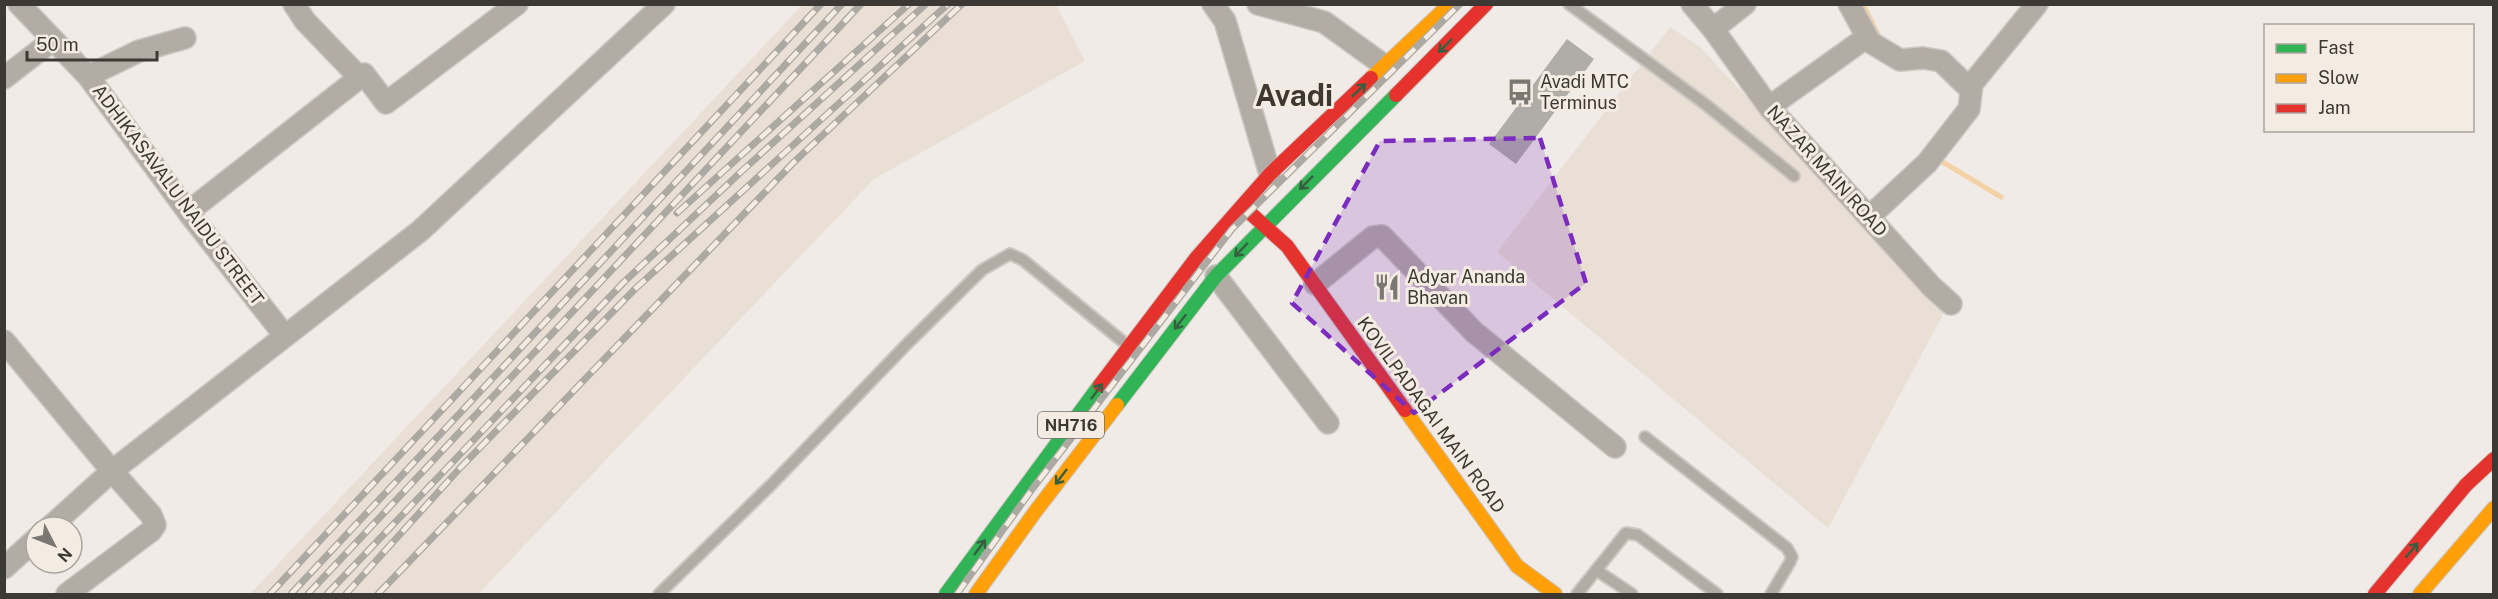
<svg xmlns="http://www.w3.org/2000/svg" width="2498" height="599" viewBox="0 0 2498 599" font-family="'Public Sans',sans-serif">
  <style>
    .built { fill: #e9dfd4 }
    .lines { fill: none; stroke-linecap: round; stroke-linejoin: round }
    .stream { stroke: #f4d2a7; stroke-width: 5 }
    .building { fill: #b0ada9 }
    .lane-casing { stroke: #cbc7c3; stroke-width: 14 }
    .street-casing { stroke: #cbc7c3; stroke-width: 24 }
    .fast-casing { stroke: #cbc7c3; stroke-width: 16 }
    .slow-casing { stroke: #cbc7c3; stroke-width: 16 }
    .jam-casing { stroke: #cbc7c3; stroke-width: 16 }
    .lane { stroke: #b3aca5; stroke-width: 10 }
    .street { stroke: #b3aca5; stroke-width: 21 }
    .fast { stroke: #30b455; stroke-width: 14 }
    .slow { stroke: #ff9f0a; stroke-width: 14 }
    .jam { stroke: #e5322d; stroke-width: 14 }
    .rail-casing { stroke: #aca8a2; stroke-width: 7 }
    .rail { stroke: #f4ece2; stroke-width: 4.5; stroke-dasharray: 14; stroke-linecap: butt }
    .oneway { stroke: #385e3f }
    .marked { fill: #7b2cbf; fill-opacity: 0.2; stroke: #7b2cbf; stroke-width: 4.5; stroke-dasharray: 12 8; stroke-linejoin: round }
    .labels { text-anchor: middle; stroke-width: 6; stroke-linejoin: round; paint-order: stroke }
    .shield { fill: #f4ece2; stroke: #736f69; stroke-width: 1.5 }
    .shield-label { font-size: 16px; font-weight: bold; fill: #3c3935 }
    .poi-label { font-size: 18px; fill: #3c3935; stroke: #f4ece2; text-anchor: start }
    .street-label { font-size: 18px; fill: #3c3935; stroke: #f4ece2 }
    .town-label { font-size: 30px; font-weight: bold; fill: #3f3830; stroke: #f4ece2 }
  </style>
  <rect width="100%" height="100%" fill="#f0ebe6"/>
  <path class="built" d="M803,4L1056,5L1085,61L874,179L478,594H250Z
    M1670,27L1700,47L1945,311L1828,528L1497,252Z"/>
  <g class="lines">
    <path class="stream" d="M1863,4L1878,34
      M1941,161L2001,197"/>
  </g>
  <path class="building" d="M1567,39L1594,59L1516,164L1489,144Z"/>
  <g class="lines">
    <g class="lane-casing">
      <path id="lane" d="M1569,4L1705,104L1794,176
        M1645,437L1787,548L1792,557L1790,562L1771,594
        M1596,570L1632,594
        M659,594L772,484L906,345L982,270L1010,254L1023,260L1127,345
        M1577,594L1626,533L1638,535L1717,594"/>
    </g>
    <g class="street-casing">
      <path id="street" d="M19,4L88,76L188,212L285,336
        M294,4L305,21L359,77
        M1213,4L1225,21L1270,174
        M1258,4L1324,22L1385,66
        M1692,4L1713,29
        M1745,4L1713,29L1769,107L1932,287L1951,304
        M1849,4L1870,42L1900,60L1923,58L1941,61L1971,90
        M88,76L139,51L185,38
        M4,78L53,40
        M1769,107L1867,37
        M188,212L364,74L386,103L517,4
        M1869,217L1927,163L1969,109L1972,84L2037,4
        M1216,276L1328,423
        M1315,284L1373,237L1382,236L1474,332L1615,447
        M4,341L112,471L151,515L155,525L151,531L67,594
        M50,527L112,471L420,231L664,4
        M4,568L36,539"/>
    </g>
    <g class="fast-casing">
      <path id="fast" d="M1117,405L1216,276L1396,95
        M946,594L1100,385"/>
    </g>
    <g class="slow-casing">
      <path id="slow" d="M1371,78L1450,4
        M1405,410L1517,566L1555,594
        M976,594L1035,512L1117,405
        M2420,594L2494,508"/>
    </g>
    <g class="jam-casing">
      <path id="jam" d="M1396,95L1486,4
        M1249,212L1287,246L1405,410
        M1100,385L1197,257L1270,174L1371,78
        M2375,594L2466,485L2494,459"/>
    </g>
    <use href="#lane" class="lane"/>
    <use href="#street" class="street"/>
    <use href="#fast" class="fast"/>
    <use href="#slow" class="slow"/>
    <use href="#jam" class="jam"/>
    <g class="rail-casing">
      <path id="rail" d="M677,213L909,4
        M270,594L821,4
        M291,594L842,4
        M308,594L861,4
        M327,594L624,282L743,170L926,4
        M346,594L460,468L635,289L948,4
        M378,594L794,162L962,4
        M957,594L1033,488L1232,229L1460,4"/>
    </g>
    <use href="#rail" class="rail"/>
  </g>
  <defs><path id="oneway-shaft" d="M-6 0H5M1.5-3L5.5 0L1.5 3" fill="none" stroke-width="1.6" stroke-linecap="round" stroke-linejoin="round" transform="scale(1.5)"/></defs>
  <g class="oneway">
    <use href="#oneway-shaft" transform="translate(1445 46) rotate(135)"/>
    <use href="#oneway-shaft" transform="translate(1359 90) rotate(-43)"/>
    <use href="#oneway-shaft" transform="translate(1306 183) rotate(135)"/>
    <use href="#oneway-shaft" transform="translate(1241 250) rotate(134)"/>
    <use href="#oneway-shaft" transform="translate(1180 322) rotate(128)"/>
    <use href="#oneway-shaft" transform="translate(1097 391) rotate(-53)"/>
    <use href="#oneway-shaft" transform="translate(1061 477) rotate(127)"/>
    <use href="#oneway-shaft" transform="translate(980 547) rotate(-54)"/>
    <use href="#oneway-shaft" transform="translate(2412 550) rotate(-50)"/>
  </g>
  <path class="marked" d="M1540,138L1586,283L1414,413L1292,303L1380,141Z"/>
  <defs>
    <g id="bus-bare" transform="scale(2.07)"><path d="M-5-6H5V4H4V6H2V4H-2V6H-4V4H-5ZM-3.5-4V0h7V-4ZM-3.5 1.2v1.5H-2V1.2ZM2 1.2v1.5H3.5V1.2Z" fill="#7b7773" stroke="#f4ece2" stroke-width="2.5" paint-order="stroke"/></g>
    <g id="restaurant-bare" transform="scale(2.07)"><path d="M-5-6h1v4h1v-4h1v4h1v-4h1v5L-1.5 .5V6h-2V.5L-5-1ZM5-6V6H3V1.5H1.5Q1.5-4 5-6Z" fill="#7b7773" stroke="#f4ece2" stroke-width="2.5" paint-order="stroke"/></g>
  </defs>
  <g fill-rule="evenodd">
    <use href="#bus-bare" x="1520" y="92"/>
    <use href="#restaurant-bare" x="1387" y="287"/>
  </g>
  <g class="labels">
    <rect class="shield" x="1038" y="412" width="66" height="26" rx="4.5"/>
    <g class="shield-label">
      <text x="1071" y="431">NH716</text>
    </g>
    <g class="poi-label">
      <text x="1540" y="88">Avadi MTC<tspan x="1540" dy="21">Terminus</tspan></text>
      <text x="1407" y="283">Adyar Ananda<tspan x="1407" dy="21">Bhavan</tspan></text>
    </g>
    <g class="street-label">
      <text transform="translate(1827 171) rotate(48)" y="6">NAZAR MAIN ROAD</text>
      <text transform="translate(178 195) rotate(53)" y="6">ADHIKASAVALU NAIDU STREET</text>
      <text transform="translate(1431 415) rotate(54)" y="6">KOVILPADAGAI MAIN ROAD</text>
    </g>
    <g class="town-label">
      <text x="1294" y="106">Avadi</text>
    </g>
  </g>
  <rect width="2498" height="599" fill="none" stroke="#3c3935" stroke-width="12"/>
  <rect x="2264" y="24" width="210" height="108" fill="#f4ece2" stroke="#aaa49d" stroke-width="1.5"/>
  <rect x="2276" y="44" width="30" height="9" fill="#30b455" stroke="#aaa49d" stroke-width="1.5"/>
  <text x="2318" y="54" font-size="18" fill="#3c3935">Fast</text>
  <rect x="2276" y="74" width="30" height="9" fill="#ff9f0a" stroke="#aaa49d" stroke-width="1.5"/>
  <text x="2318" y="84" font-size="18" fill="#3c3935">Slow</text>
  <rect x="2276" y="104" width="30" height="9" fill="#e5322d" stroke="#aaa49d" stroke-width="1.5"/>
  <text x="2318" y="114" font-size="18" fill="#3c3935">Jam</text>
  <g transform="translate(54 545) rotate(132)"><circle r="28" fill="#f4ece2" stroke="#aaa49d" stroke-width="1.5"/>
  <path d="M0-4.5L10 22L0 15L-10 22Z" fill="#7b7773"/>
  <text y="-9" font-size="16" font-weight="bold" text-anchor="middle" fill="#3c3935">N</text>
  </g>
  <path d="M27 51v9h130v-9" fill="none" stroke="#3c3935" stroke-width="3"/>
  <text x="36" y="51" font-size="18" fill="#3c3935" stroke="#f4ece2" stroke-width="4.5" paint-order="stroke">50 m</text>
</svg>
